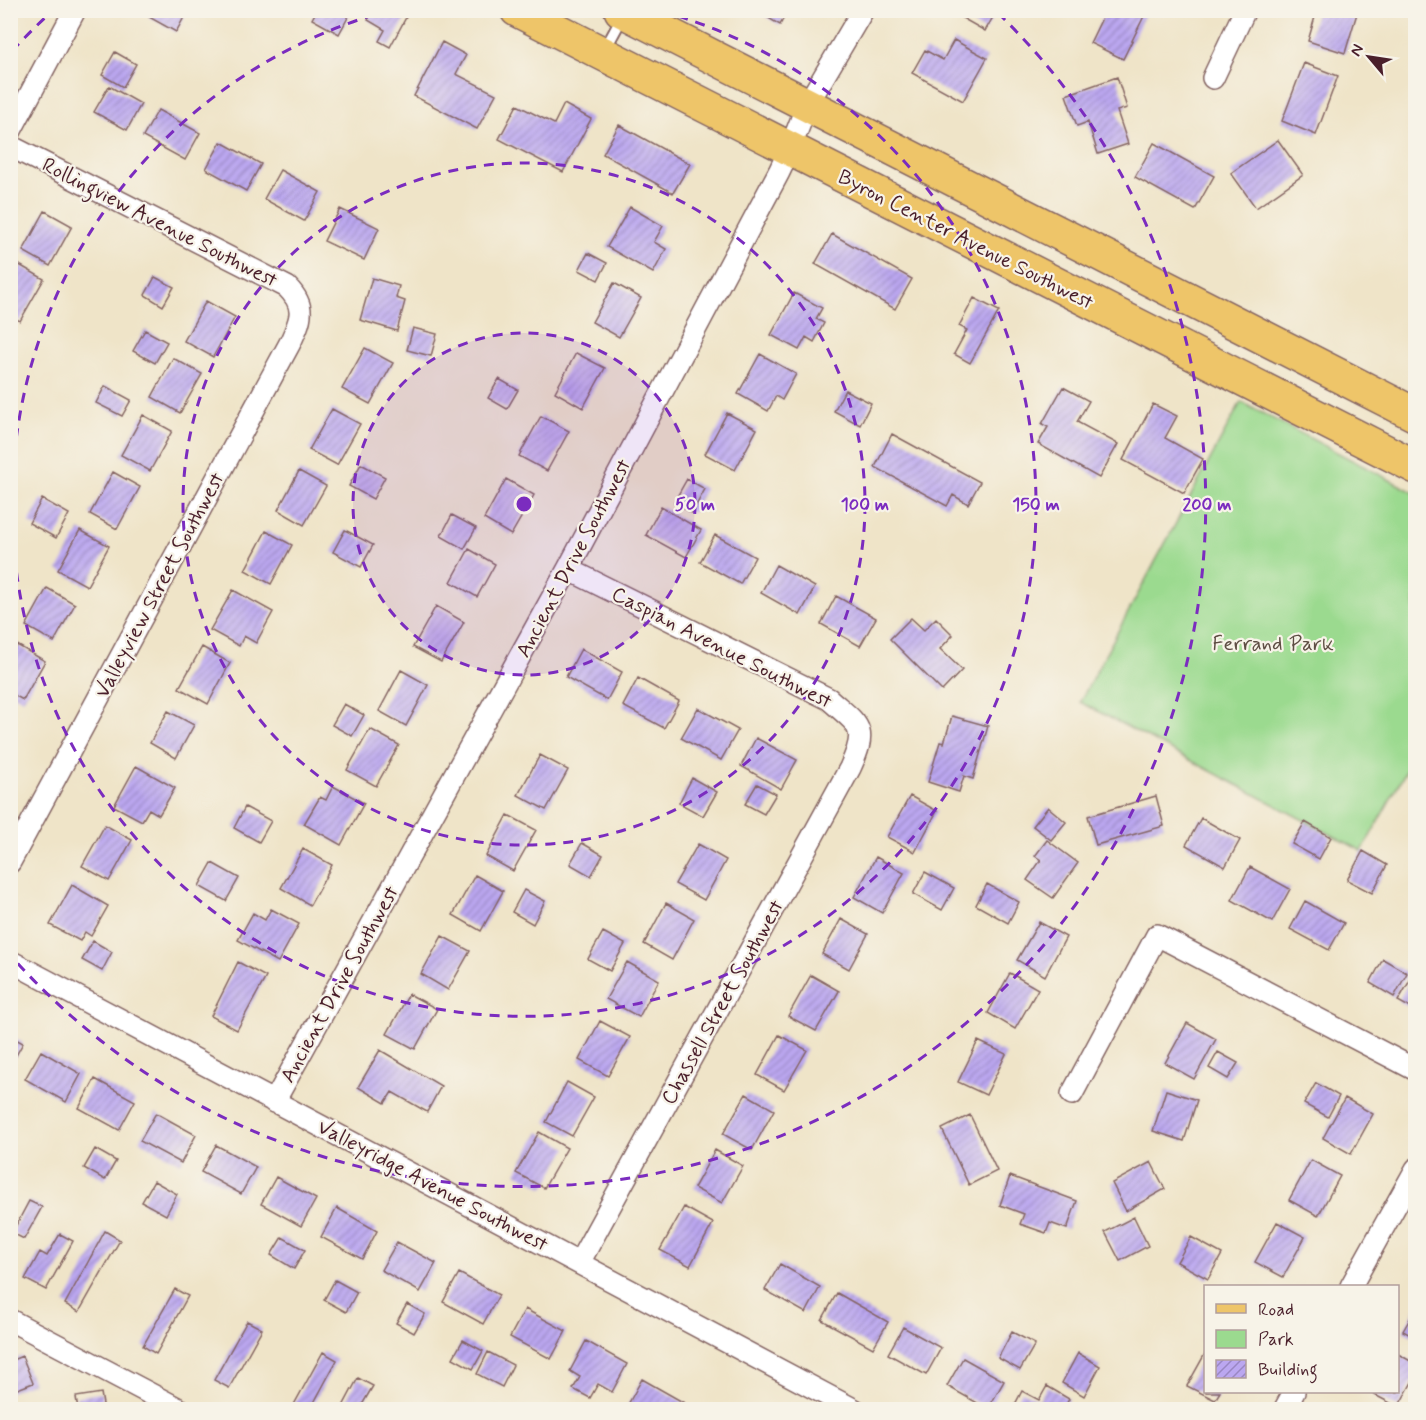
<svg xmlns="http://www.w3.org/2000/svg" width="1426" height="1420" viewBox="0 0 1426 1420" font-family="Mynerve,sans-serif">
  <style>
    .green { fill: #9bda8f; stroke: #727c5d; stroke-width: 1.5 }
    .building { fill: url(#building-hatch) }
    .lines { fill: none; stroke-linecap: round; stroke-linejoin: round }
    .service-casing { stroke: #846462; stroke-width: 14 }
    .minor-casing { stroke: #846462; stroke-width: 24 }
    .primary-casing { stroke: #846462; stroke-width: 36 }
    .service { stroke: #fff; stroke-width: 10 }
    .minor { stroke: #fff; stroke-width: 21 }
    .primary { stroke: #eec569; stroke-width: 33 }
    .ring { fill: none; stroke: #7b2cbf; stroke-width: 3; stroke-dasharray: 10 8 }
    .labels { text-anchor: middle; stroke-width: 4.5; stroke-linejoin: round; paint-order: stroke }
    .street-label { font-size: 21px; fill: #4a1f2b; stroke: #f7f3e8 }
    .park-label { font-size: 21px; fill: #5e4e44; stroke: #f7f3e8 }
    .centre { fill: #7b2cbf; stroke: #f7f3e8; stroke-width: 3 }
    .ring-label { font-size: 18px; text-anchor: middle; font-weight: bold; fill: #7b2cbf; stroke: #f7f3e8; stroke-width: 4.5; stroke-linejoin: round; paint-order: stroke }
  </style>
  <defs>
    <pattern id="building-hatch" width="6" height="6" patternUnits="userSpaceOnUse" patternTransform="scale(1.5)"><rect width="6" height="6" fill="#bba7f0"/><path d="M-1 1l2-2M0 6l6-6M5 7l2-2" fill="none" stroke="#9a87c3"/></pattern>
  </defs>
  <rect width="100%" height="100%" fill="#f7f3e8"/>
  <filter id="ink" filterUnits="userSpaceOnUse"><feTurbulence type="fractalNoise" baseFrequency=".0167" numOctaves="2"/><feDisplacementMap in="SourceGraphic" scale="12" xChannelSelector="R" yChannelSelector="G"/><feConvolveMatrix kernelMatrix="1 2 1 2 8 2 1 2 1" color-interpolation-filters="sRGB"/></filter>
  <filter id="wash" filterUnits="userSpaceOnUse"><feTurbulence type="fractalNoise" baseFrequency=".008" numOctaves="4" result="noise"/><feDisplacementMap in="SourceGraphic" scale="24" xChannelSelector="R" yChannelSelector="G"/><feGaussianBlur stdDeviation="1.35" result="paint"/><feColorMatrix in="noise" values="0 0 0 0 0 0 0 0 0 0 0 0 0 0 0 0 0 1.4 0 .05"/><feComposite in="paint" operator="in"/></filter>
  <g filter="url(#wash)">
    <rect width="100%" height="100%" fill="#efe4c8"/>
    <path class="green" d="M1241,402L1415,493V754L1362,851L1080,702Z"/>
    <g id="blocks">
      <path class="building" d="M152,10H188L176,32L149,17Z
        M317,10H352L339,34L312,19Z
        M373,10H410L390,47L379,41L385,30L368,20Z
        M755,10H788L780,25Z
        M948,10H997L985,31Z
        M1106,10H1147L1123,59L1090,43Z
        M1317,10H1358L1345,53L1308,41Z
        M954,40L987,58L963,101L912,73L925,50L943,60Z
        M442,42L466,55L456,74L496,94L477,129L414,96Z
        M115,52L136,64L123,87L102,75Z
        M1304,63L1338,76L1316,135L1282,121Z
        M1117,77L1127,108L1117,111L1128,144L1098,154L1088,122L1077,126L1066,95Z
        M109,86L141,104L127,130L94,112Z
        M564,104L591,119L563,172L499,139L517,105L554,124Z
        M158,110L200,133L185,160L143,137Z
        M619,125L690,164L673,193L603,154Z
        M1278,140L1303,175L1256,208L1231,173Z
        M221,142L261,164L246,191L206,169Z
        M1154,143L1214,176L1195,210L1135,177Z
        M280,170L320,192L304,221L264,199Z
        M630,207L663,226L654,242L666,249L653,273L607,247Z
        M340,209L379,228L364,260L324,241Z
        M45,211L72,226L50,266L23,251Z
        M832,234L912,279L895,309L815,264Z
        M588,253L607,263L598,280L579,270Z
        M16,263L44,279L20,321L10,316V273Z
        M155,277L174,287L163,306L145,295Z
        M372,278L399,286L396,298L405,301L397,331L360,320Z
        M614,283L641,298L619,337L592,322Z
        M794,293L822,308L816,319L824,323L814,342L806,337L799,350L771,335Z
        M974,298L999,311L970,363L954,354L967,330L959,326Z
        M206,301L235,317L213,357L184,341Z
        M413,328L437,334L431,356L407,350Z
        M145,330L167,342L155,363L133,351Z
        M365,348L393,363L370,404L342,389Z
        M576,353L605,368L583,408L555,392Z
        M760,354L796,374L782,400L776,396L768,411L738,394Z
        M173,358L202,374L180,413L152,397Z
        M499,379L518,390L507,409L488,398Z
        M105,386L131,400L122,416L96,403Z
        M1063,387L1089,401L1077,422L1118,444L1099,478L1038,444L1048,427L1042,424Z
        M845,390L871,403L860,425L834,411Z
        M1153,404L1177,416L1165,438L1203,459L1184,493L1123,460Z
        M332,409L360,424L337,465L309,450Z
        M727,413L757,429L735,470L705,454Z
        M143,415L172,431L150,471L121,455Z
        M541,416L569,431L547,471L519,456Z
        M892,434L980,482L968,504L953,495L947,506L875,467Z
        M361,464L385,477L373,499L349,486Z
        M299,471L326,486L304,525L278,510Z
        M113,472L140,487L117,529L90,514Z
        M506,479L534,495L511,535L484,519Z
        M687,479L705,489L692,513L674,502Z
        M42,499L69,514L56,538L29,523Z
        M661,507L701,530L686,557L646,535Z
        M452,515L476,528L464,549L441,536Z
        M80,530L109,546L87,586L58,570Z
        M345,530L373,545L361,567L333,552Z
        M266,531L292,545L271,584L245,570Z
        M715,535L755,557L740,584L700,562Z
        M469,549L495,564L477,597L451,582Z
        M776,565L815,587L800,615L761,593Z
        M47,588L75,604L54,642L26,626Z
        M233,590L273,612L256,643L244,636L239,646L210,630Z
        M836,596L876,618L860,646L821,624Z
        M436,606L464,622L441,662L413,647Z
        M911,618L924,630L936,618L953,635L940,649L962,670L942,691L890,639Z
        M17,645L45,661L23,700L10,693V657Z
        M202,647L230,663L208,704L179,688Z
        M581,649L622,672L607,700L566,677Z
        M401,670L428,685L406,726L379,711Z
        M638,678L679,701L664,728L623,706Z
        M344,704L364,715L352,736L332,725Z
        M698,708L738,730L721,760L681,738Z
        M168,711L194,725L176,758L150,743Z
        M952,716L988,726L973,779L964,776L959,792L928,782L940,742L944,743Z
        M370,729L399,745L376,786L347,770Z
        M756,738L797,760L781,789L741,766Z
        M540,755L568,770L546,810L518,795Z
        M136,766L175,788L159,815L149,809L142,821L114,806Z
        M692,778L717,792L703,816L679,803Z
        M757,784L776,794L764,814L745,804Z
        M333,786L364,803L341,845L304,824L320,797L326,800Z
        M910,796L937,811L915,852L887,837Z
        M1156,796L1164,826L1096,845L1088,816Z
        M245,807L271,821L259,842L234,828Z
        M1048,807L1066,822L1051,840L1033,826Z
        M508,815L536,830L513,871L486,856Z
        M1201,818L1240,840L1225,867L1186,845Z
        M1305,822L1331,837L1319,859L1292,844Z
        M105,825L132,840L109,881L82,866Z
        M1047,840L1078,863L1053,898L1027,880L1041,860L1035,856Z
        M582,843L603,855L591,876L570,864Z
        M698,844L726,860L704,900L675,884Z
        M303,849L332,865L310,905L281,888Z
        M1363,851L1387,865L1372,893L1347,880Z
        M876,857L904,873L882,913L854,897Z
        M212,863L239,878L226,901L199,886Z
        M1250,867L1290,889L1272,922L1232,900Z
        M925,872L954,888L942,910L913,894Z
        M475,875L503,891L481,931L453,915Z
        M987,884L1019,902L1008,923L976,905Z
        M72,885L108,906L91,936L85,932L80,941L50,925Z
        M524,890L545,901L533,924L512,912Z
        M1305,901L1344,923L1329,950L1290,929Z
        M666,903L694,919L672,960L644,944Z
        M271,909L299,924L278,962L238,940L253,913L265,920Z
        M841,919L868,934L849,969L822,954Z
        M1039,922L1066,937L1045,976L1017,960Z
        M603,932L625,944L610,971L588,959Z
        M442,936L470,951L448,990L421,974Z
        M93,941L112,952L102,971L82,960Z
        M1383,959L1407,973L1394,997L1370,983Z
        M238,962L266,977L237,1030L211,1016Z
        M627,962L659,980L639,1017L606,999Z
        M1416,970V1011L1398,1001Z
        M1010,973L1038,989L1015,1029L988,1013Z
        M811,975L839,991L816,1031L788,1016Z
        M409,994L437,1009L415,1049L387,1034Z
        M600,1021L630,1037L608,1076L579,1060Z
        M1187,1023L1216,1039L1194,1079L1165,1063Z
        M779,1035L807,1050L784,1090L757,1075Z
        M10,1036L23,1043L10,1066Z
        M978,1041L1006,1054L986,1095L958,1082Z
        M380,1050L441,1086L427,1112L392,1092L385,1103L358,1087Z
        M41,1051L81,1074L66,1102L25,1079Z
        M1218,1052L1238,1063L1228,1079L1209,1068Z
        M95,1079L135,1101L119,1130L79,1108Z
        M567,1082L594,1097L572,1136L546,1122Z
        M1316,1083L1339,1096L1328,1117L1304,1104Z
        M1166,1090L1197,1100L1184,1141L1153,1131Z
        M746,1094L774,1110L752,1150L723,1134Z
        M1345,1098L1373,1114L1351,1154L1323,1138Z
        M156,1113L196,1135L181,1163L140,1141Z
        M970,1115L997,1171L969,1185L942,1129Z
        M539,1132L567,1148L544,1188L516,1173Z
        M216,1145L256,1167L241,1194L201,1172Z
        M95,1149L116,1161L105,1180L84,1168Z
        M715,1150L743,1166L722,1203L694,1188Z
        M1311,1160L1340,1176L1318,1216L1289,1200Z
        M1151,1162L1165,1189L1126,1211L1112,1183Z
        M1010,1176L1077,1201L1067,1229L1050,1223L1046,1233L1020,1224L1024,1214L1000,1205Z
        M276,1177L316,1199L301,1226L261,1204Z
        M154,1181L177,1194L166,1215L142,1202Z
        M29,1201L42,1207L24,1239L12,1233Z
        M684,1207L713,1223L690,1266L660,1250Z
        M337,1208L377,1231L362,1259L321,1237Z
        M1134,1217L1148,1246L1120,1261L1105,1232Z
        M1277,1222L1305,1237L1283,1277L1255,1262Z
        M105,1231L120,1240L79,1312L65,1304Z
        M60,1234L73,1241L46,1290L25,1279L40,1252L47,1256Z
        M282,1237L305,1250L294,1269L271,1255Z
        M1191,1237L1222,1254L1208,1279L1177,1262Z
        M397,1242L436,1263L420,1292L381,1270Z
        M780,1264L820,1287L806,1313L765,1290Z
        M459,1273L499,1295L483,1324L443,1302Z
        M335,1280L357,1292L346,1312L324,1300Z
        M175,1289L188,1296L156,1354L143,1346Z
        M837,1293L888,1322L873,1348L822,1320Z
        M407,1304L425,1314L414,1333L396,1323Z
        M1416,1308V1338L1403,1331Z
        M525,1309L566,1331L551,1359L510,1337Z
        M247,1321L262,1329L229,1388L214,1380Z
        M903,1327L941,1348L926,1375L888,1354Z
        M1012,1332L1035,1344L1020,1370L998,1358Z
        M463,1340L483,1351L473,1369L453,1358Z
        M586,1341L627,1364L612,1392L598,1384L590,1398L573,1389L580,1377L570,1371Z
        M323,1352L337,1360L310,1410H291Z
        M488,1352L513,1365L502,1387L477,1374Z
        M1206,1352V1392H1220L1215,1400L1187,1386Z
        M1078,1353L1100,1366L1084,1396L1062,1383Z
        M1398,1354L1416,1364V1375L1398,1407L1369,1392H1398Z
        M22,1356L33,1383L10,1392V1361Z
        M963,1358L1004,1381L988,1409L947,1386Z
        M358,1378L373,1386L359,1410H341Z
        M642,1379L688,1405L685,1410H625Z
        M1047,1386L1069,1399L1063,1410H1012L1022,1391L1039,1400Z
        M101,1393L104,1410H78L76,1397Z"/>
    </g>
  </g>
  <g filter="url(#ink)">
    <use href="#blocks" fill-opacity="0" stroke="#846462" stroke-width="1.5"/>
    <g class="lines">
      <g class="service-casing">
        <path id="service" d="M604,51L624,14"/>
      </g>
      <g class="minor-casing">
        <path id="minor" d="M1213,78L1245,10
          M10,132L75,10
          M10,146L287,287C307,307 301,319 290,343L10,862
          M568,569L829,699C859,726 869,727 850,768L579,1263
          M10,961L855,1410
          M1072,1094L1157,935L1416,1070
          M274,1102L568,569L779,172L790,149L807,105L863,10
          M1351,1286L1416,1169
          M10,1320L181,1410
          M1284,1410L1294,1392"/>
      </g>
      <g class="primary-casing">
        <path id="primary" d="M517,10L1416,467
          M621,10L1416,415"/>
      </g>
      <use href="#service" class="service"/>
      <use href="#minor" class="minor"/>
      <use href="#primary" class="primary"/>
    </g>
  </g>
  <circle cx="524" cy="504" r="171" fill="#7b2cbf" fill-opacity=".12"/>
  <g class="ring">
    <circle cx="524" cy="504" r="171"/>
    <circle cx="524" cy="504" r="341"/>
    <path d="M661 11A512 512 0 1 1 387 11"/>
    <path d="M12 51A683 683 0 0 1 50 13M998 13A683 683 0 1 1 12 957"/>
  </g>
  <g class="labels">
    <g class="street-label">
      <text transform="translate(160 222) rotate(27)" y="7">Rollingview Avenue Southwest</text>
      <text transform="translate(966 239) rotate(27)" y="7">Byron Center Avenue Southwest</text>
      <text transform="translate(573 558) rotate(-62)" y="7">Ancient Drive Southwest</text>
      <text transform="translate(159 585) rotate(-62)" y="7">Valleyview Street Southwest</text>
      <text transform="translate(722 647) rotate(27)" y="7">Caspian Avenue Southwest</text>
      <text transform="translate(339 984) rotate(-61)" y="7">Ancient Drive Southwest</text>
      <text transform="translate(722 1002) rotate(-61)" y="7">Chassell Street Southwest</text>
      <text transform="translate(433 1185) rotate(28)" y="7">Valleyridge Avenue Southwest</text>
    </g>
    <g class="park-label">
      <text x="1273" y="650">Ferrand Park</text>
    </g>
  </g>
  <circle cx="524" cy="504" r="9" class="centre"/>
  <g class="ring-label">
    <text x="695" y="510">50 m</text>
    <text x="865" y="510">100 m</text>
    <text x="1036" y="510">150 m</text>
    <text x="1207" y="510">200 m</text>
  </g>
  <rect width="1426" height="1420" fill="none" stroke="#f7f3e8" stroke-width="36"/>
  <rect x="1204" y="1285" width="195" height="108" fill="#f7f3e8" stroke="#b29e9c" stroke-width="1.5"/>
  <rect x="1216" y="1304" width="30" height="9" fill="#eec569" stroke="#b29e9c" stroke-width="1.5"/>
  <text x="1258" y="1315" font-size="18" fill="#4a1f2b">Road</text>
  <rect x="1216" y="1330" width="30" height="18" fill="#9bda8f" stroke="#b29e9c" stroke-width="1.5"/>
  <text x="1258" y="1345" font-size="18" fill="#4a1f2b">Park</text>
  <rect x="1216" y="1360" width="30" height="18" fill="url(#building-hatch)" stroke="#b29e9c" stroke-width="1.5"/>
  <text x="1258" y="1375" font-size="18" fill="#4a1f2b">Building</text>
  <g transform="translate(1369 57) rotate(299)" stroke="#f7f3e8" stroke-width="4.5" paint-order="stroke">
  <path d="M0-4.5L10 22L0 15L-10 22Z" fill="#4a1f2b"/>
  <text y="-9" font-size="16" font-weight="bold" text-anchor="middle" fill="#4a1f2b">N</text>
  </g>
</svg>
